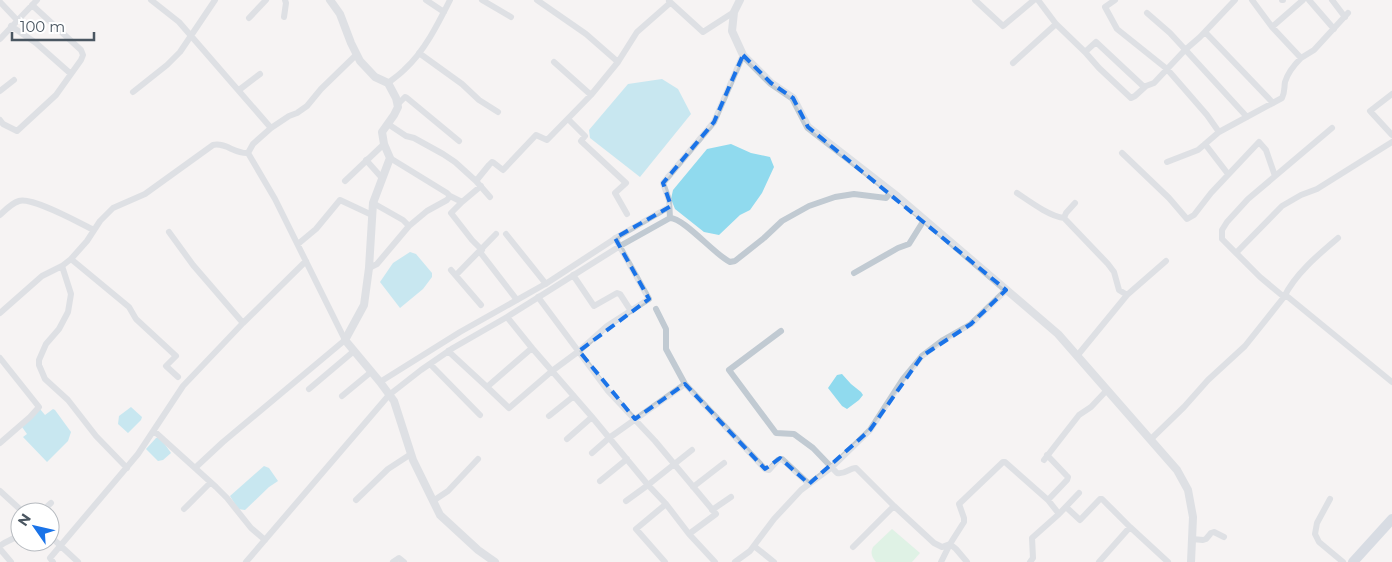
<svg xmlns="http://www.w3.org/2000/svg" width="1392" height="562" viewBox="0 0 1392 562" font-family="Montserrat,sans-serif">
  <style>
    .green { fill: #c3f1d5 }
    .water { fill: #90daee }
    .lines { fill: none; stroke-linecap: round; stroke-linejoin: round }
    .minor { stroke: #c1cad2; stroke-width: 6 }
    .tertiary { stroke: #c1cad2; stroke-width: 8 }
    .primary { stroke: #b3c2d1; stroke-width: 10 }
    .marked { fill: none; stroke: #1a73e8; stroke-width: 4; stroke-dasharray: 10 6; stroke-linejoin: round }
  </style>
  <rect width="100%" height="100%" fill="#f5f3f3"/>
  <path class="green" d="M892,529L920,553L912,562H876C872,557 870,553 873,547Z"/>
  <path class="water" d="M662,79L678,89L691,114L640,177L590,138L589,130L628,84Z
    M731,144L751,153L770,157L774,167L762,193L750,210L740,215L719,235L704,232L675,209L671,199L673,190L707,149Z
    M410,252L416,254L432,273V277L423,289L400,308L380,282L393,263Z
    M842,374L851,384L861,392L863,395L859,400L847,409L842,406L828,388L837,375Z
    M131,407L142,417L141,420L128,433L118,424L119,416Z
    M40,409L45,415L53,409L55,410L71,432L68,441L47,462L23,437L27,434L22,427Z
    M156,438H159L164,443L171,453L163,460L158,461L146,449Z
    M264,466L269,468L278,481L269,487L245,510L238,509L230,496Z"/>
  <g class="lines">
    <path class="minor" d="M151,0L179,22L271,128L253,144L248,153L275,199L345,340L223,442L195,468
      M426,0L444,12
      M482,0L511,17
      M537,0L586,34L618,62
      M975,0L1003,26L1034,0
      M1038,0L1056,24L1085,52L1099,68L1131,98L1135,96L1146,86L1154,83L1185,50L1200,37L1235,0
      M1115,0L1105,7L1117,29L1167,69L1207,115L1219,132L1198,150L1167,162
      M1252,0L1272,27L1301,58L1314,50L1348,13
      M1282,0H1283
      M1309,0L1334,29
      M1332,0L1345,17
      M669,1L703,32L734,12
      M0,2L17,20
      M1147,13L1170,33L1247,117
      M284,17L286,3L285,0
      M249,18L266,0
      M11,26L36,43L71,74
      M1272,27L1303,0
      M1205,32L1273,103
      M0,39L37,0
      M1085,52L1096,42L1143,86H1146
      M419,53L462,84L479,100L498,112
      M554,62L591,95
      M1013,63L1056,24
      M388,83C393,79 399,75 404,70C424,52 438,24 450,0
      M239,90L260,74
      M0,91L14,80
      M133,92L167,65L180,52L215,0
      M1392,94L1370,111L1392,135
      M397,105L405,97L407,98L459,141
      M568,119L585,136L581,141L626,183L615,193L627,214
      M0,120L3,124L17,131L56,95L81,60L83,55L81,50L32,5
      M388,124L406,136L414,138L443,154L455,162L476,181
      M271,128L289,116L297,113L307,106L321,89L356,55
      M1332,128L1248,199L1227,222L1222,230V239L1260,277L1284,297C1295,274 1319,254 1338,238
      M1219,132L1282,98C1285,92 1284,88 1285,82C1288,72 1294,65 1301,58
      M1205,144L1228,174
      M1122,153L1169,198L1187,219L1194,215L1211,193L1259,142L1266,150L1275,176
      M366,160L382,178
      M345,181L384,144
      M1017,193C1029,201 1049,216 1064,218L1066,213L1075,203
      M450,196L462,202L451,213L472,240L482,250
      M490,197L476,181L489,165L492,162L494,163L503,170L536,135L547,140L591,95L618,62L637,32L670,3
      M462,202L481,186
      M373,203L403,220L409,226
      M0,215C5,210 12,203 19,201C33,197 79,223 94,230
      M670,218L669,200L663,183L714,122L743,55
      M1064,218L1108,264L1114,272L1119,290L1127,295
      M169,232L193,265L243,323
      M506,234L546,284
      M615,238L649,299L607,326L579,351L552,371L509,408L487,387L532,348L592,417L648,485L666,504L689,534L715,562
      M298,244L316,229L340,200L372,215
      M480,252L517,300
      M1236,253L1282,206L1301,195L1317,189L1392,142
      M71,259L129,307L136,319L176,356L166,366L178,377
      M62,266L71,294L68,312L59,329L46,344L39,360V365L45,379L68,400L96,436L127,468
      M369,268L377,264L409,226L427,211L447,200L450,196L447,193L390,158
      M451,270L481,305
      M854,273L898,248L909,244L924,220
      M456,275L496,234
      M573,275L594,306L617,293L620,294L631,311
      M538,297L608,391L655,441L716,514L689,534
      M656,309L666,329V349L685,384L765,469L769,470L778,460L782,459L809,484
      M0,313L42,276L62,266L71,259L87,241L100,221L113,208L145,194L213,145C225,142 235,154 248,153
      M507,317L620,246L670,218C684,218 715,255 730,262L735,261L764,238L782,221L809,206L835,197L854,194L886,198L891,192
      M781,331L729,370L776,433L794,434L813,448L837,473C845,475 849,468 856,468L894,506L934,543L942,547L950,544L956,549L967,562
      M448,351L487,387
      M1077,356L1127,295L1166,261
      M0,358L39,407L30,417L0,443
      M430,364L480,415
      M380,382L460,332L547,283L619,236L669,207
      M309,389L354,351
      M342,396L371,372
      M549,416L574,396
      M154,431L216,487L227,498L251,528L265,540
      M567,439L592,417
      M1150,440L1184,407L1208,380L1245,346L1284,297H1288L1392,382
      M592,453L609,438L685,384
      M1047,455L1066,475L1068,477L1067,480L1048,500
      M1044,460L1079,415L1091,407L1107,390
      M600,481L627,459
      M693,487L724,463
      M0,491L23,512
      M1330,499L1317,523L1315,534L1319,542L1343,562
      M356,500L388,469L411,454
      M433,501L448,491L478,459
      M626,501L648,485L692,450
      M1066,507L1080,520L1100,499H1102L1130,527
      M184,509L210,483
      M712,510L731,497
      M41,512L51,503
      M50,536L78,562
      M1192,539L1203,540L1206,539L1211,533L1214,532L1224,537
      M0,546C7,540 13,541 20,533
      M754,546L774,562
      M853,547L894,506
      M0,549L11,562
      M53,562L50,558L138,454L183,386L243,323L306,261
      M246,562L389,395L421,370L453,348L507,317L532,348
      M393,562L399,558L404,562
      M665,562L636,529L666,504
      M735,562L750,551L774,519L801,490L832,467L870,430L903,379L922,356L943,340L971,324L1006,290
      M941,562L950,544L964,522V518L959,504L1003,462H1005L1048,500L1059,514
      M1030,562L1033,558L1032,538L1059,514L1079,493
      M1099,562L1130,527L1168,562"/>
    <path class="tertiary" d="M330,0L340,14L351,43L360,61L375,77L388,83L396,98L398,107L394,115L382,132L384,144L390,158L373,203L369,268L364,305L345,340L380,382L394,401L413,460L440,515L478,550L495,562
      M740,0L734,12L732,31L743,55L771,83L793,98L808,127L898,197L1058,334L1177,470L1188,490L1193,517L1191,562"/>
    <path class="primary" d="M1353,562L1392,519"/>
  </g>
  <path d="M0 0H1392V562H0ZM743,55L771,83L793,98L808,127L1006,290L971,324L922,356L870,430L809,484L780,458L765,469L685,384L635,419L579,351L649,299L615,238L671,206L663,183L714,122Z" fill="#f5f3f3" fill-opacity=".55" fill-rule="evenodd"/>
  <path class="marked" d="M743,55L771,83L793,98L808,127L1006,290L971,324L922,356L870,430L809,484L780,458L765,469L685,384L635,419L579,351L649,299L615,238L671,206L663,183L714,122Z"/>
  <g transform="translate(35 527) rotate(304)"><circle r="24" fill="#ffffff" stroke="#b7bbc0"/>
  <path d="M0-4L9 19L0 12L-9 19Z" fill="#1a73e8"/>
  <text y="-8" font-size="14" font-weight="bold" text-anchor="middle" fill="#4a5661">N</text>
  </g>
  <path d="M12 32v8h82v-8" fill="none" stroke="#4a5661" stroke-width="2.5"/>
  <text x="20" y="32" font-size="15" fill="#4a5661" stroke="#ffffff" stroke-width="4" paint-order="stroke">100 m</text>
</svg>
